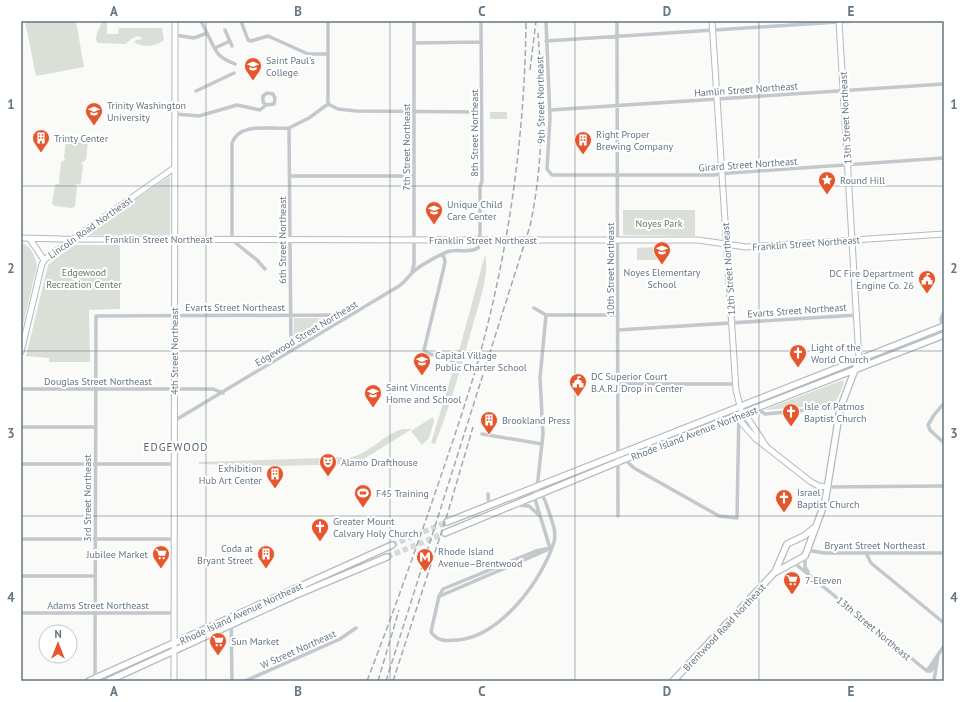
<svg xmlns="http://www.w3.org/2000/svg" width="965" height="702" viewBox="0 0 965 702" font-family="'PT Sans',sans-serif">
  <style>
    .green { fill: #dadfd7 }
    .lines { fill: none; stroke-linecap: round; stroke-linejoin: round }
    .primary-tunnel { stroke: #d5d9db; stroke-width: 5.5; stroke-dasharray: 5.5 3; stroke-linecap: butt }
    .secondary-casing { stroke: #b3babf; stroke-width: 7 }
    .primary-casing { stroke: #b5babe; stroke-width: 8 }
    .street { stroke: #c3c8cc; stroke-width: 3.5 }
    .secondary { stroke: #fff; stroke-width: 5 }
    .primary { stroke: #fff; stroke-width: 5.5 }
    .rail { stroke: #a2aab0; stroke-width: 1.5; stroke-dasharray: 6 3; stroke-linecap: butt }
    .secondary-bridge-casing { stroke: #b3babf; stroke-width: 7; stroke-linecap: butt }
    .secondary-bridge { stroke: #fff; stroke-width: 5 }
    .grid { fill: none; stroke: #657683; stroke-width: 1; stroke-opacity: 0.55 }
    .labels { text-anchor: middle; stroke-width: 4; stroke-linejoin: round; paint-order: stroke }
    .poi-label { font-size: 10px; fill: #657683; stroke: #fff; text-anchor: start }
    .street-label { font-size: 10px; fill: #657683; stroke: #fff }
    .park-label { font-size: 10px; fill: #687a64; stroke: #fff }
    .neighbourhood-label { font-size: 11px; letter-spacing: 1px; fill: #57646e; stroke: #fff }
    .neatline { fill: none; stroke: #657683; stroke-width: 1.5 }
    .grid-label { font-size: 13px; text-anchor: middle; font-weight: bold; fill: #657683 }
  </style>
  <rect width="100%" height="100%" fill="#fafaf8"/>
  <path class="green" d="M25,21H76L84,67L36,76Z
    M102,21H107V34H118L119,28H162L164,40C156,47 143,48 134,42L136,40L143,39L138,36L133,38L125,44L98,43L96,40C96,33 100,28 102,21Z
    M490,112H507V119H490Z
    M69,137L86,139L88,142L86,160L81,163L83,165L81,183L75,185L77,187L75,206L72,208L55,206L52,204L55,185L60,183L59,181L61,162L66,160L64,158L66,140Z
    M170,176V233L169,235H89L94,228Z
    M623,210H695V236L623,235Z
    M21,243C32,246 35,257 37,266L21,333Z
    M73,245H120V309L89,310L90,362H49V358L26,356L48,265Z
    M657,247V260H637V248Z
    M485,255C490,272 479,304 474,321C462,363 451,404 435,444L431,443L459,351Z
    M294,318H332L334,320L296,344L293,341Z
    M843,380L844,384L835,404L764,410Z
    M433,417L434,421L429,438L422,445L411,431Z
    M403,429H412L362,460L350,464L281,466L199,464V462L352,457C374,451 383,434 403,429Z"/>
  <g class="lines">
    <path class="primary-tunnel" d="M392,545L447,522
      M387,557L445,533"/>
    <g class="secondary-casing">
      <path id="secondary" d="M712,21L736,390L742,414L747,417L766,446
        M839,21L859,359
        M21,238L61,239L455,240
        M30,239L44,260
        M538,240H698L746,247L944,234
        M21,352L42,264L45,259L174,168
        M742,414L741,422L755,438L811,482L819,486L827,487
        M174,681L175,21"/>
    </g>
    <g class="primary-casing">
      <path id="primary" d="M447,522L944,326
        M445,533L625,459L944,335
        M775,572L787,544L804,536L814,528
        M89,681L392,545
        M108,681L296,595L387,557
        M673,681L774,573L805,556L825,502L840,409L859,359"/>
    </g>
    <path class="street" d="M201,21L207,33
      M241,21L248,40L251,41L268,36L308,54H328
      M328,21V104L338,109L356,111L482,112
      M546,21L550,118L547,169L552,175H714L730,173L944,158
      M617,21L618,516
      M225,30L232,46
      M175,35L194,38L207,33C216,51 215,56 235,64
      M546,41L852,21
      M414,43L481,42
      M215,48L230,41
      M196,91L234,73
      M550,110L944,84
      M175,114L199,116L237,105L260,110L266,105L274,104L275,98L273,94L267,93L263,96V102L266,105
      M290,176H414
      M443,254L445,261L444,267L424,350L427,353L453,361
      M265,269L257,260L232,240V143C240,121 271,130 289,128
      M412,272L414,264V21
      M534,308L546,315H618
      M944,311L941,319L944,332
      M546,315L540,378L543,434L537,488L534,496L550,548
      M618,330L858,315
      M291,351L289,128L309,118L328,104
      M618,384H735
      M21,389H213L223,393
      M944,403L934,415L928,425L930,430L944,443
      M756,408L765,414L830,408L840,409
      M174,421L399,286C405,282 407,278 412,273C417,267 439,255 447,252C457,248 469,254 478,248L480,233V187L482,181L481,21
      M21,427H95
      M482,434L542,444
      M623,458L634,468L719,516L737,518L739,407
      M21,464H174
      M827,487L944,486
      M537,488C544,494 545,501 548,509C551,519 557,531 554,542C542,580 501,636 458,640C446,641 438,642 431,632L439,596L443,589L536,551L550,548
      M488,494L489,506
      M517,505L529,506L539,515
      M21,539H174
      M807,550L824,553H944
      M866,553L871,563L944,623
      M805,556V567L808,572
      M793,562L927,671
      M21,576H95
      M440,596L547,550
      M21,613H174
      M231,617L232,681
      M927,671L944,646
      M927,671H931L936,663
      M677,677L682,681
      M95,679L96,316L350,315
      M245,681L340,639L356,628
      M934,681L938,655"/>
    <use href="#secondary" class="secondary"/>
    <use href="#primary" class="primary"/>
    <path class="rail" d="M530,70L536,21
      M367,681C395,608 421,535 446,461C461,417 476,372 487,327C512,227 525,124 526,21
      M378,681L399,610
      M386,681L530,226C544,161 543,99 538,33
      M393,681L448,512L473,427"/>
    <g class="secondary-bridge-casing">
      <path id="secondary-bridge" d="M455,240H538"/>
    </g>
    <use href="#secondary-bridge" class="secondary-bridge"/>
  </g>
  <path class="grid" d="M206,21V681M390,21V681M575,21V681M759,21V681M21,186H944M21,351H944M21,516H944"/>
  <defs>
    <g id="university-pin" transform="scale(0.9)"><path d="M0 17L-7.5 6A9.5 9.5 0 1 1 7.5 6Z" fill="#e4572e" stroke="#fff"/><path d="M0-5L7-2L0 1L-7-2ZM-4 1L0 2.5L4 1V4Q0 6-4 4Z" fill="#fff"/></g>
    <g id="building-pin" transform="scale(0.9)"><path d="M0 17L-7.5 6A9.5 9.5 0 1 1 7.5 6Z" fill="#e4572e" stroke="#fff"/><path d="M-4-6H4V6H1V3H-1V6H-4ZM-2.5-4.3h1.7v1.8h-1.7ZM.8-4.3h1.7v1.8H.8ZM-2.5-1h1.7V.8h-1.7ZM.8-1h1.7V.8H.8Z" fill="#fff"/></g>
    <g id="sight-pin" transform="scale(0.9)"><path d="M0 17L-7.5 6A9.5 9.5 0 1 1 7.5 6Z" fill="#e4572e" stroke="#fff"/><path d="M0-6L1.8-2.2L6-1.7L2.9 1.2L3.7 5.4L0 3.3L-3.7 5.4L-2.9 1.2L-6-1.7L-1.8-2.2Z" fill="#fff"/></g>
    <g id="school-pin" transform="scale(0.9)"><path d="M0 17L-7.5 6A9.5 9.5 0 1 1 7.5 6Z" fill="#e4572e" stroke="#fff"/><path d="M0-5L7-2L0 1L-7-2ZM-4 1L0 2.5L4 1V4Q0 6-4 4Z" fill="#fff"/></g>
    <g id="civic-pin" transform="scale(0.9)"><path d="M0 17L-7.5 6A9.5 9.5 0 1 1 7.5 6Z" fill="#e4572e" stroke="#fff"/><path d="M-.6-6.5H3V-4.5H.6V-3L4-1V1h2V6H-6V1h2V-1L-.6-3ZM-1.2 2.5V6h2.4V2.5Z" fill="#fff"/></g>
    <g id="church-pin" transform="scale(0.9)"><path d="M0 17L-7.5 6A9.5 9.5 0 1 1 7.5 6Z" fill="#e4572e" stroke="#fff"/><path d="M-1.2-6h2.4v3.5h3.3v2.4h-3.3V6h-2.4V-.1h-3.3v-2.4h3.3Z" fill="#fff"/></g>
    <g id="theatre-pin" transform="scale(0.9)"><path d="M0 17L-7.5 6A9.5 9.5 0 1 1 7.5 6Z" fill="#e4572e" stroke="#fff"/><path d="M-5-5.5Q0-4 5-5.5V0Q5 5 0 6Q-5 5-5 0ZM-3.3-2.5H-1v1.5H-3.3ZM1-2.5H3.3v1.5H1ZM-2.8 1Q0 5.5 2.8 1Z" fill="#fff"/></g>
    <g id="stadium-pin" transform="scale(0.9)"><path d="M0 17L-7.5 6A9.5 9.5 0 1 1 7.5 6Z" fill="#e4572e" stroke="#fff"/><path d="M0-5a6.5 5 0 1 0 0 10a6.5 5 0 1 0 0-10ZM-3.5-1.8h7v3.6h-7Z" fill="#fff"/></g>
    <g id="supermarket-pin" transform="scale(0.9)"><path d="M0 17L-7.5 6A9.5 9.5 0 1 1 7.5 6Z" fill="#e4572e" stroke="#fff"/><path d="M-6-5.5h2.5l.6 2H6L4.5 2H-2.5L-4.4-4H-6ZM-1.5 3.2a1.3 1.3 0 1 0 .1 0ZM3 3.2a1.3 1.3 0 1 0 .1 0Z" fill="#fff"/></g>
    <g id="metro-pin" transform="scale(0.9)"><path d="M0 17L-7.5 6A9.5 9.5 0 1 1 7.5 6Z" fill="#e4572e" stroke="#fff"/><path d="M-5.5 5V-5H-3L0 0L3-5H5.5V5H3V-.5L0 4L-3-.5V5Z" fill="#fff"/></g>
  </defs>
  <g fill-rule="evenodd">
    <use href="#university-pin" x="253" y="66"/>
    <use href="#university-pin" x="94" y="111"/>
    <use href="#building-pin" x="41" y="138"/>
    <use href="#building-pin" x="583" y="140"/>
    <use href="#sight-pin" x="827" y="180"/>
    <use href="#school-pin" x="434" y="210"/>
    <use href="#school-pin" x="662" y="250"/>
    <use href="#civic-pin" x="927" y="279"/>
    <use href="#church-pin" x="798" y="353"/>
    <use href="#school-pin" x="422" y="361"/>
    <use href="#civic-pin" x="578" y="382"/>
    <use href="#school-pin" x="373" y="393"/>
    <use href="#church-pin" x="791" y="412"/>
    <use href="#building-pin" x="489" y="420"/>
    <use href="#theatre-pin" x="328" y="462"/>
    <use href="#building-pin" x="275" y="474"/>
    <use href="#stadium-pin" x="363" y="493"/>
    <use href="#church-pin" x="784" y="498"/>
    <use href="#church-pin" x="320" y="527"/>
    <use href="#supermarket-pin" x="161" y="554"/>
    <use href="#building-pin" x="266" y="554"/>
    <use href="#metro-pin" x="425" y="557"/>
    <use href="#supermarket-pin" x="792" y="580"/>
    <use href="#supermarket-pin" x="218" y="641"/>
  </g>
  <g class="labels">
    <g class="poi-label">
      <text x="266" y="64">Saint Paul's<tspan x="266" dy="12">College</tspan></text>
      <text x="107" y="109">Trinity Washington<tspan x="107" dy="12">University</tspan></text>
      <text x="596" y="138">Right Proper<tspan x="596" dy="12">Brewing Company</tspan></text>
      <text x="54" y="142">Trinty Center</text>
      <text x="840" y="184">Round Hill</text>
      <text x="447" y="208">Unique Child<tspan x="447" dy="12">Care Center</tspan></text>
      <text x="662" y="276" text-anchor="middle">Noyes Elementary<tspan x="662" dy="12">School</tspan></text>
      <text x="914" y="277" text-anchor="end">DC Fire Department<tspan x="914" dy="12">Engine Co. 26</tspan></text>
      <text x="811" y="351">Light of the<tspan x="811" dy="12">World Church</tspan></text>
      <text x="435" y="359">Capital Village<tspan x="435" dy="12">Public Charter School</tspan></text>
      <text x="591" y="380">DC Superior Court<tspan x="591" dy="12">B.A.R.J Drop in Center</tspan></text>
      <text x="386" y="391">Saint Vincents<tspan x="386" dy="12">Home and School</tspan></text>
      <text x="804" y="410">Isle of Patmos<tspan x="804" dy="12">Baptist Church</tspan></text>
      <text x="502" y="424">Brookland Press</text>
      <text x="341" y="466">Alamo Drafthouse</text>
      <text x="262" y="472" text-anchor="end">Exhibition<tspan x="262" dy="12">Hub Art Center</tspan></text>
      <text x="797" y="496">Israel<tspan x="797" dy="12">Baptist Church</tspan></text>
      <text x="376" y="497">F45 Training</text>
      <text x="333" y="525">Greater Mount<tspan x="333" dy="12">Calvary Holy Church</tspan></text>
      <text x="253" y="552" text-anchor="end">Coda at<tspan x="253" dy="12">Bryant Street</tspan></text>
      <text x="438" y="555">Rhode Island<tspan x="438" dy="12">Avenue–Brentwood</tspan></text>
      <text x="148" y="558" text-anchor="end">Jubilee Market</text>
      <text x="805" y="584">7-Eleven</text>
      <text x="231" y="645">Sun Market</text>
    </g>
    <g class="street-label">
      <text transform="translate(746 89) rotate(-4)" y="4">Hamlin Street Northeast</text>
      <text transform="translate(540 100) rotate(-91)" y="4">9th Street Northeast</text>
      <text transform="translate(845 118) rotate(-93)" y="4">13th Street Northeast</text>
      <text transform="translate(474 133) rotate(-90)" y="4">8th Street Northeast</text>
      <text transform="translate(406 147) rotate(-90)" y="4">7th Street Northeast</text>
      <text transform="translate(748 164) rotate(-4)" y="4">Girard Street Northeast</text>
      <text transform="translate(90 227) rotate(-35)" y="4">Lincoln Road Northeast</text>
      <text x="159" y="243">Franklin Street Northeast</text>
      <text transform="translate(282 240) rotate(-90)" y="4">6th Street Northeast</text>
      <text x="483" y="244">Franklin Street Northeast</text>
      <text transform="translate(806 243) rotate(-4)" y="4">Franklin Street Northeast</text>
      <text transform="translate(610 269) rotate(-90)" y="4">10th Street Northeast</text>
      <text transform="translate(728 269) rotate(-94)" y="4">12th Street Northeast</text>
      <text x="235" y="311">Evarts Street Northeast</text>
      <text transform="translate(797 310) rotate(-4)" y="4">Evarts Street Northeast</text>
      <text transform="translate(306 333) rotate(-31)" y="4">Edgewood Street Northeast</text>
      <text transform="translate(174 351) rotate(-90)" y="4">4th Street Northeast</text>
      <text x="98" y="385">Douglas Street Northeast</text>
      <text transform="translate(694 433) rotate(-21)" y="4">Rhode Island Avenue Northeast</text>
      <text transform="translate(87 498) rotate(-90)" y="4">3rd Street Northeast</text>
      <text x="875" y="549">Bryant Street Northeast</text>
      <text x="98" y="609">Adams Street Northeast</text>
      <text transform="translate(241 613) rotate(-25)" y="4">Rhode Island Avenue Northeast</text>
      <text transform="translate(724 627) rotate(-47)" y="4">Brentwood Road Northeast</text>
      <text transform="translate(874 628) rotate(40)" y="4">13th Street Northeast</text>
      <text transform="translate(298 649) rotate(-24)" y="4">W Street Northeast</text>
    </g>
    <g class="park-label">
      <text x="659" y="227">Noyes Park</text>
      <text x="84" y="276">Edgewood<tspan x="84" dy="12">Recreation Center</tspan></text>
    </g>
    <g class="neighbourhood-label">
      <text x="176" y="451">EDGEWOOD</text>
    </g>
  </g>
  <rect width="965" height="702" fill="none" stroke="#ffffff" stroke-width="44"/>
  <g transform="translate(58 644)"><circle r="19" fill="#ffffff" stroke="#c1c8cd"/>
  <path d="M0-3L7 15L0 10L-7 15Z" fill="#e4572e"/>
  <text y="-6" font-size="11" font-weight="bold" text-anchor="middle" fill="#657683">N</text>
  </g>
  <rect x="22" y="22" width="921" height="658" class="neatline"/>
  <g class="grid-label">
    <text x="114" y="16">A</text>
    <text x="298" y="16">B</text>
    <text x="482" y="16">C</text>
    <text x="667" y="16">D</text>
    <text x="851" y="16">E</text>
    <text x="11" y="109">1</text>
    <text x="954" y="109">1</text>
    <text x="11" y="273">2</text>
    <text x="954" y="273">2</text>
    <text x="11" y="438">3</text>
    <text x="954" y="438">3</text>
    <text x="11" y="602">4</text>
    <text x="954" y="602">4</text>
    <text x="114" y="696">A</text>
    <text x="298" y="696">B</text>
    <text x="482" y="696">C</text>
    <text x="667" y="696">D</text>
    <text x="851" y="696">E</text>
  </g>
</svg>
